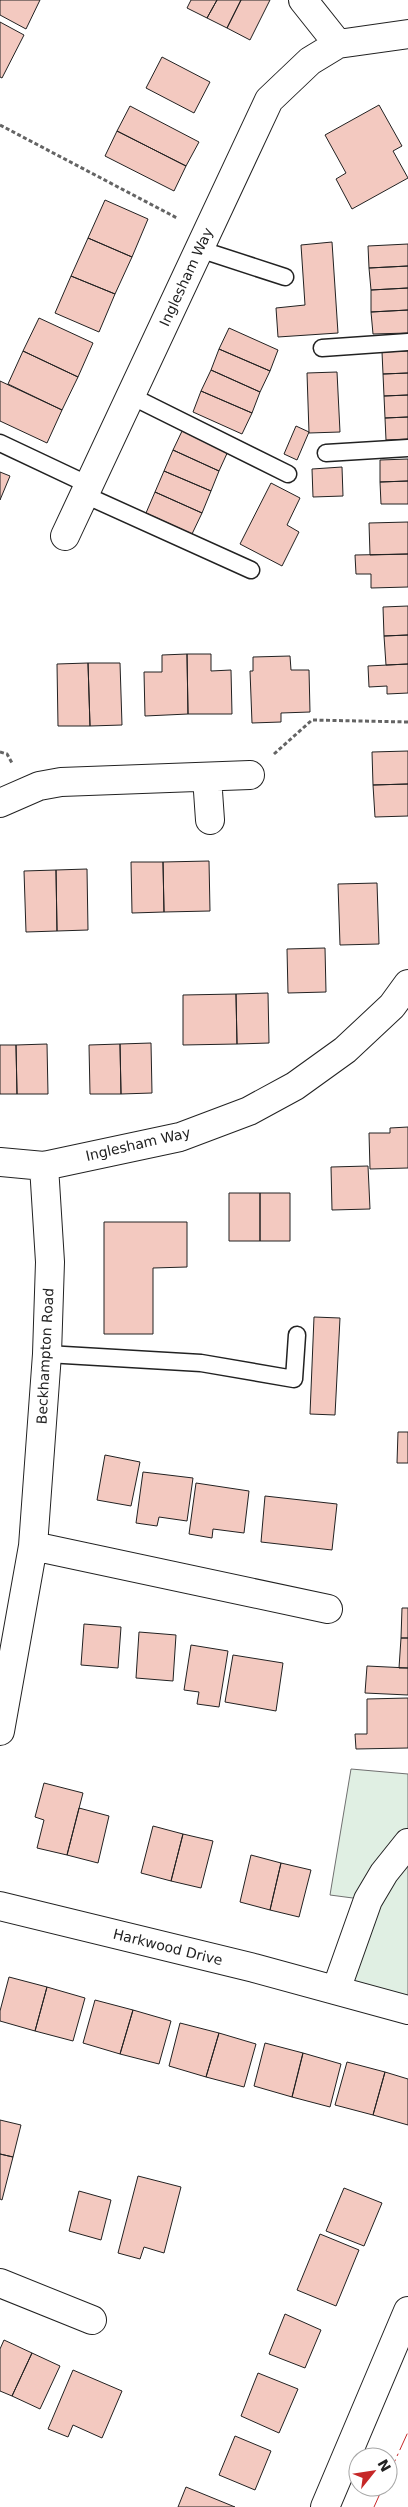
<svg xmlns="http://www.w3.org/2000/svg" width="408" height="2507" viewBox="0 0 408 2507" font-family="'DejaVu Sans',sans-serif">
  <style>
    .green { fill: #e0efe3; stroke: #6f6f6f }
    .building { fill: #f3c9c0; stroke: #222 }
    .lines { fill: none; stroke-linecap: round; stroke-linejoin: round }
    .lane-casing { stroke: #222; stroke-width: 19 }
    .street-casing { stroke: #222; stroke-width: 30 }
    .path { stroke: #646464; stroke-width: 3; stroke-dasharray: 4 2.5; stroke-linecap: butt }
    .lane { stroke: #fff; stroke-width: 16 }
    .street { stroke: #fff; stroke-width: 28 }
    .power { stroke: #c62828; stroke-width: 1; stroke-dasharray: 18 4 2.5 4; stroke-linecap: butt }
    .labels { text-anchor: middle; stroke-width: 4; stroke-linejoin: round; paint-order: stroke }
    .street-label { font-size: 14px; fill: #222; stroke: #fff }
  </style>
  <rect width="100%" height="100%" fill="#fff"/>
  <path class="green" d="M351,1769L408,1774V2010L336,1990L368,1900L330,1895Z"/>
  <path class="building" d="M0,0H40L26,29L0,15Z
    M191,0H217L207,18L187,8Z
    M217,0H241L227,28L207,18Z
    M241,0H270L250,40L227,28Z
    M0,22L24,35L2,78L0,77Z
    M162,57L210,82L194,113L146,88Z
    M379,105L402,146L393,151L408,178L352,209L336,179L346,173L325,135Z
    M130,106L199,142L186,166L117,131Z
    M117,131L186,166L174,191L105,156Z
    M105,200L148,219L132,257L88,238Z
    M88,238L132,257L115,294L71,276Z
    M332,242L338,333L278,337L276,308L305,305L301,245Z
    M408,244V266L369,268L368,246Z
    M408,266V288L371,290L369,268Z
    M71,276L115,294L99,332L55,313Z
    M408,288V310L371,312V290Z
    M408,310V333L373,334L371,312Z
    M39,318L93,343L78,377L23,351Z
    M229,328L278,350L270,371L219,349Z
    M219,349L270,371L260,392L211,370Z
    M23,351L78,377L62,410L8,384Z
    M408,351V373L383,374L382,352Z
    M211,370L260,392L252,413L201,391Z
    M337,372L340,432L309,433L307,373Z
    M408,373V395L384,396L383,374Z
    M0,381L62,410L47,443L0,421Z
    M201,391L252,413L242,434L193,412Z
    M408,395V417L385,418L384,396Z
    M408,417V439L386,440L385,418Z
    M296,426L309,432L297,460L284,454Z
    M183,429L229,449L219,471L173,450Z
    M173,450L219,471L211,491L164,471Z
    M408,459V481L380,482V460Z
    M342,467L343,496L313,497L312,469Z
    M164,471L211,491L202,513L155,492Z
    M0,472L10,476L0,500Z
    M408,481V504H381L380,482Z
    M271,483L300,498L287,525L299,532L282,566L240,544Z
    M155,492L202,513L192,534L146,513Z
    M408,522V554L370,555L369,523Z
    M408,554V587L371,588V574H356L355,555Z
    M408,606V635L384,636L383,607Z
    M408,635V664L386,665L384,636Z
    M187,654H211V671L231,670L232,714H188Z
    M187,654L188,714L145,716L144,672H162V655Z
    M290,656L291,670H309L310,712L281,713V722L252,723L250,671H253V657Z
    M88,663H120L122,725L90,726Z
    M88,663L90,726H58L57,664Z
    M408,664V693L387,694V686L369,687L368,666Z
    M408,751V784L373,785L372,752Z
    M408,784V816L375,817L373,785Z
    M209,861L210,911L164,912L163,862Z
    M131,862H163L164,912L132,913Z
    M87,869L88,930L57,931L56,870Z
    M56,870L57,931L26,932L24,871Z
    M377,883L379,944L340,945L338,884Z
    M325,948L326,992L288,993L287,949Z
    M268,993L269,1043L237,1044L236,994Z
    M236,994L237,1044L183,1045V995Z
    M151,1043L152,1093L121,1094L120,1044Z
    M47,1044L48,1094H17L16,1045Z
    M120,1044L121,1094H90L89,1045Z
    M0,1045H16L17,1094H0Z
    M408,1127V1168L370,1169L369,1133H390V1128Z
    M368,1166L370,1209L332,1210L331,1167Z
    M229,1193H260V1241H229Z
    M260,1193H290V1241H260Z
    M104,1222H187V1267L153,1268V1334H104Z
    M314,1317L340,1318L335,1415L310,1414Z
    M398,1432H408V1463H397Z
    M105,1455L140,1462L131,1506L97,1500Z
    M143,1472L193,1478L187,1521L159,1517L157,1526L136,1523Z
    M196,1483L249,1491L244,1533L213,1529L212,1538L189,1534Z
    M265,1496L337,1504L332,1550L261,1542Z
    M402,1608H408V1638H401Z
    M84,1624L121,1627L118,1668L81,1665Z
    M139,1632L176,1635L173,1681L136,1678Z
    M401,1638H408V1668H399Z
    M191,1645L228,1651L219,1707L197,1704L199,1692L184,1690Z
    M233,1655L283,1663L276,1711L225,1702Z
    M367,1666L408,1668V1695L365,1693Z
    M408,1698V1748L356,1749L355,1734H367V1699Z
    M44,1783L83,1793L67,1855L37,1848L44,1820L35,1817Z
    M79,1808L109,1816L98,1863L67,1855Z
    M153,1826L183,1834L171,1881L141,1873Z
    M183,1834L213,1841L201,1888L171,1881Z
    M251,1855L281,1863L270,1910L240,1902Z
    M281,1863L311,1870L299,1917L270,1910Z
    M9,1977L47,1987L35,2031L0,2021V2011Z
    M47,1987L85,1998L73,2041L35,2031Z
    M95,2000L133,2010L120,2054L83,2043Z
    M133,2010L171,2021L159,2064L120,2054Z
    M180,2023L219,2033L206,2077L169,2066Z
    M219,2033L256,2044L244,2087L206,2077Z
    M265,2043L303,2053L292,2097L254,2086Z
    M303,2053L341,2064L330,2107L292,2097Z
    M347,2062L385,2072L373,2115L335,2105Z
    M385,2072L408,2079V2125L373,2115Z
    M0,2120L21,2125L13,2157L0,2154Z
    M0,2154L13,2157L2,2200L0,2199Z
    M138,2176L181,2187L164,2253L144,2247L140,2259L118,2253Z
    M344,2188L382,2203L364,2246L326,2231Z
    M79,2191L111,2200L101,2240L69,2231Z
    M320,2234L359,2250L336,2306L297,2290Z
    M285,2314L321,2330L305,2368L269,2354Z
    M4,2340L32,2353L12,2396L0,2391V2349Z
    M32,2353L60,2366L40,2409L12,2396Z
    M73,2370L122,2391L102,2438L73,2425L68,2437L48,2429Z
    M258,2373L298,2389L279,2433L241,2416Z
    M235,2436L271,2451L255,2490L219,2475Z
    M186,2487L235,2507H178Z"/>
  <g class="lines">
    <g class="lane-casing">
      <path id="lane" d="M199,249L285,277
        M322,348L408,342
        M131,396L288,474
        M0,443L89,485
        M326,453L408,448
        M85,495L251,570
        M47,1354L201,1363L294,1379L297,1335"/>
    </g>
    <g class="street-casing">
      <path id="street" d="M338,44L408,34
        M65,536L269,100L310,61L338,44L303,0
        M207,777L210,820
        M0,803L39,786L61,782L250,775
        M0,1162L44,1166L180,1137L249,1111L295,1086L345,1050L392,1006L408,984
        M33,1546L328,1609
        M0,1731L33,1546L47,1354L50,1262L44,1166
        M0,1906L254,1968L408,2010
        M336,1990L368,1900L384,1873L408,1843
        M0,2283L92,2320
        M325,2507L408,2311"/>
    </g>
    <path class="path" d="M0,125L177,218
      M0,752L7,754L12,763
      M274,754L312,720L408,722"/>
    <use href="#lane" class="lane"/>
    <use href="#street" class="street"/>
    <path class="power" d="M388,2476L408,2432
      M374,2507L383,2487"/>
  </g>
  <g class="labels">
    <g class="street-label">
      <text transform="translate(186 277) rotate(-65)" y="5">Inglesham Way</text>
      <text transform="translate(138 1144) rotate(-13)" y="5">Inglesham Way</text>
      <text transform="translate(45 1356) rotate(-87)" y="5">Beckhampton Road</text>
      <text transform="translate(168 1947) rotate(14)" y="5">Harkwood Drive</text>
    </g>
  </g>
  <g transform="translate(373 2472) rotate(60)"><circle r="24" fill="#ffffff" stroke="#a7a7a7"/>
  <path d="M0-4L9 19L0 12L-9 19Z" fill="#c62828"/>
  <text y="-8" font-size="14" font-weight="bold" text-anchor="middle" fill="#222222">N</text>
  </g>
</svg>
